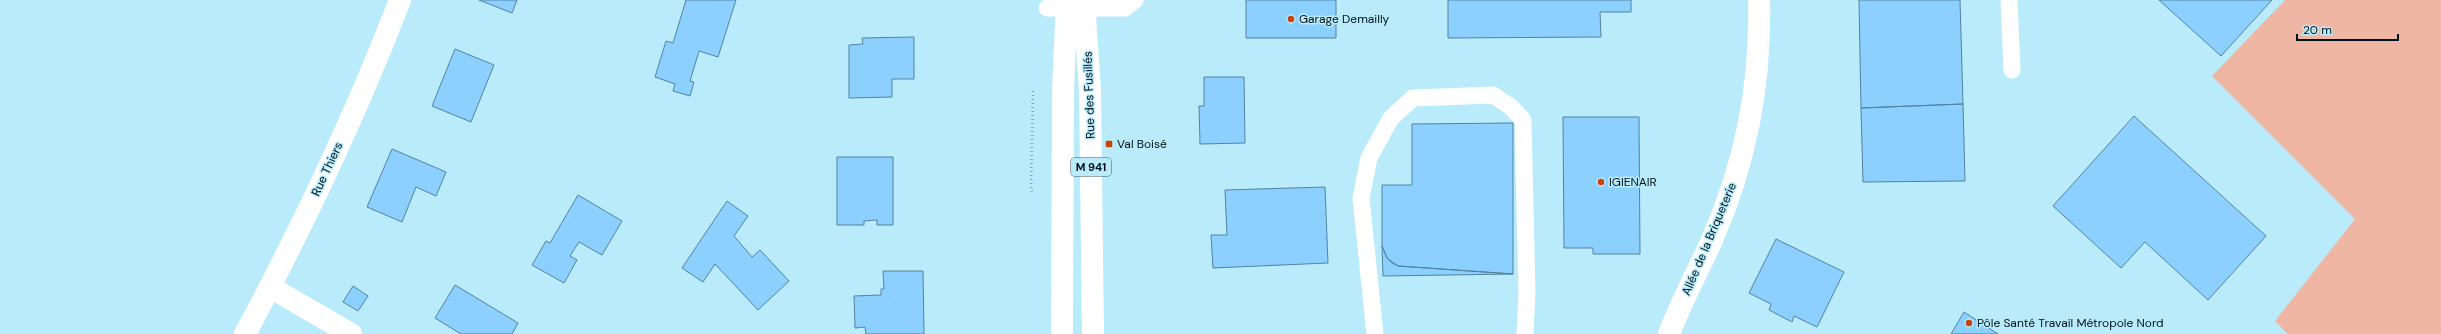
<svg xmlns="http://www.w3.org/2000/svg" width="2441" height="334" viewBox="0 0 2441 334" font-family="'DM Sans',sans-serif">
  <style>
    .green { fill: #f0b6a4 }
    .building { fill: #8bd0fe; stroke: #5482a0 }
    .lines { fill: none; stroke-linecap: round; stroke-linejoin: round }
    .path { stroke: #7ea6b3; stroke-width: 2.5; stroke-dasharray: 1 3; stroke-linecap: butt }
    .lane { stroke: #fff; stroke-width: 17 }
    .street { stroke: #fff; stroke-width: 22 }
    .primary { stroke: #fff; stroke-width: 22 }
    .poi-dot { fill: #c94207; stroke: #b9ebfa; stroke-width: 1.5 }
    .labels { text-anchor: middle; stroke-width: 3; stroke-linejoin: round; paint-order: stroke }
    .shield { fill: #b9ebfa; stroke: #38535c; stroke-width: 1 }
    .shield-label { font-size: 11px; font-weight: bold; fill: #001219 }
    .poi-label { font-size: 12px; fill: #001219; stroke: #b9ebfa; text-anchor: start }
    .street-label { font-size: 12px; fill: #001219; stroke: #b9ebfa }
  </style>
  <rect width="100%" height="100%" fill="#b9ebfa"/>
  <path class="green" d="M2285,0H2441V334H2288L2275,321L2355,219L2212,76Z"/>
  <path class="building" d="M479,0H517L512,13Z
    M686,0H736L718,57L699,51L690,81L694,82L690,96L673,91L675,84L655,77L666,41L673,43Z
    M1246,0H1336V38H1246Z
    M1448,0H1631V12H1600L1601,37L1448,38Z
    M1859,0H1960L1963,104L1861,108Z
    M2159,0H2272L2221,56Z
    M914,37V79H892V97L849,98V45L863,44L862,38Z
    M455,49L494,65L471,122L432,106Z
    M1204,77H1244L1245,143L1200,144L1199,106H1204Z
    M1963,104L1965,181L1863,182L1861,108Z
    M2134,116L2266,236L2208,300L2145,242L2121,268L2053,206Z
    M1563,117H1639L1640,254H1593V248H1564Z
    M1513,123V274L1398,266L1392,263L1387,258L1382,246V185H1412V124Z
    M392,149L446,172L436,196L416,187L402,222L367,207Z
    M837,157H893V225H877V220L864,221V225H837Z
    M1325,187L1328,263L1213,268L1211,235H1227L1225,190Z
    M578,195L622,221L602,255L579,242L570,256L577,260L564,283L532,265L546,241L550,243Z
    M727,201L748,216L734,236L752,257L760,250L789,281L758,310L715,264L703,282L682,268Z
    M1776,239L1844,272L1817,327L1794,316L1792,322L1769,310L1771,304L1749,293Z
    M1382,246L1387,258L1398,266L1513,274L1383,276Z
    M883,271H923L924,334H866L865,327L855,328L854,296L881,295V289H884Z
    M455,285L518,323L512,334H461L435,318Z
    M353,286L368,296L358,311L343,302Z
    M1964,312L1998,334H1951Z"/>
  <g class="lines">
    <path class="path" d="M1033,91L1031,190L1034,193"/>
    <path class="lane" d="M2009,0L2012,70
      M1047,8H1125L1135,0
      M1375,334L1361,198L1369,158L1391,118L1413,98L1493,95L1511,107L1523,120L1527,293L1525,334"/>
    <path class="street" d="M270,287L351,334
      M245,334C303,226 356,114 400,0
      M1669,334C1681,302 1698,271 1712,240C1746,162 1761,85 1759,0"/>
    <path class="primary" d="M1084,0L1090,91L1093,334
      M1062,334L1063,90L1067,0"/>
  </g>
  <g class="poi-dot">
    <circle cx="1291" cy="19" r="4"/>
    <rect x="1105" y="140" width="8" height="8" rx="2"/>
    <circle cx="1601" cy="182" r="4"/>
    <circle cx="1969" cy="323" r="4"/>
  </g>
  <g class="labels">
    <rect class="shield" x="1071" y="158" width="40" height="18" rx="3"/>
    <g class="shield-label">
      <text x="1091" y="171">M 941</text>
    </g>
    <g class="poi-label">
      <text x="1299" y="23">Garage Demailly</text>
      <text x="1117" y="148">Val Boisé</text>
      <text x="1609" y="186">IGIENAIR</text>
      <text x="1977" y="327">Pôle Santé Travail Métropole Nord</text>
    </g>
    <g class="street-label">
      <text transform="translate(1089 95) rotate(-92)" y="4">Rue des Fusillés</text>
      <text transform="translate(327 169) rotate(-65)" y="4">Rue Thiers</text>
      <text transform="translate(1709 239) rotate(-67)" y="4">Allée de la Briqueterie</text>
    </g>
  </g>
  <path d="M2297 34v6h101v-6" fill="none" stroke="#001219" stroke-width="2"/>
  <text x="2303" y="34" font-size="12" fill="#001219" stroke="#b9ebfa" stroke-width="3" paint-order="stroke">20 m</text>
</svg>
